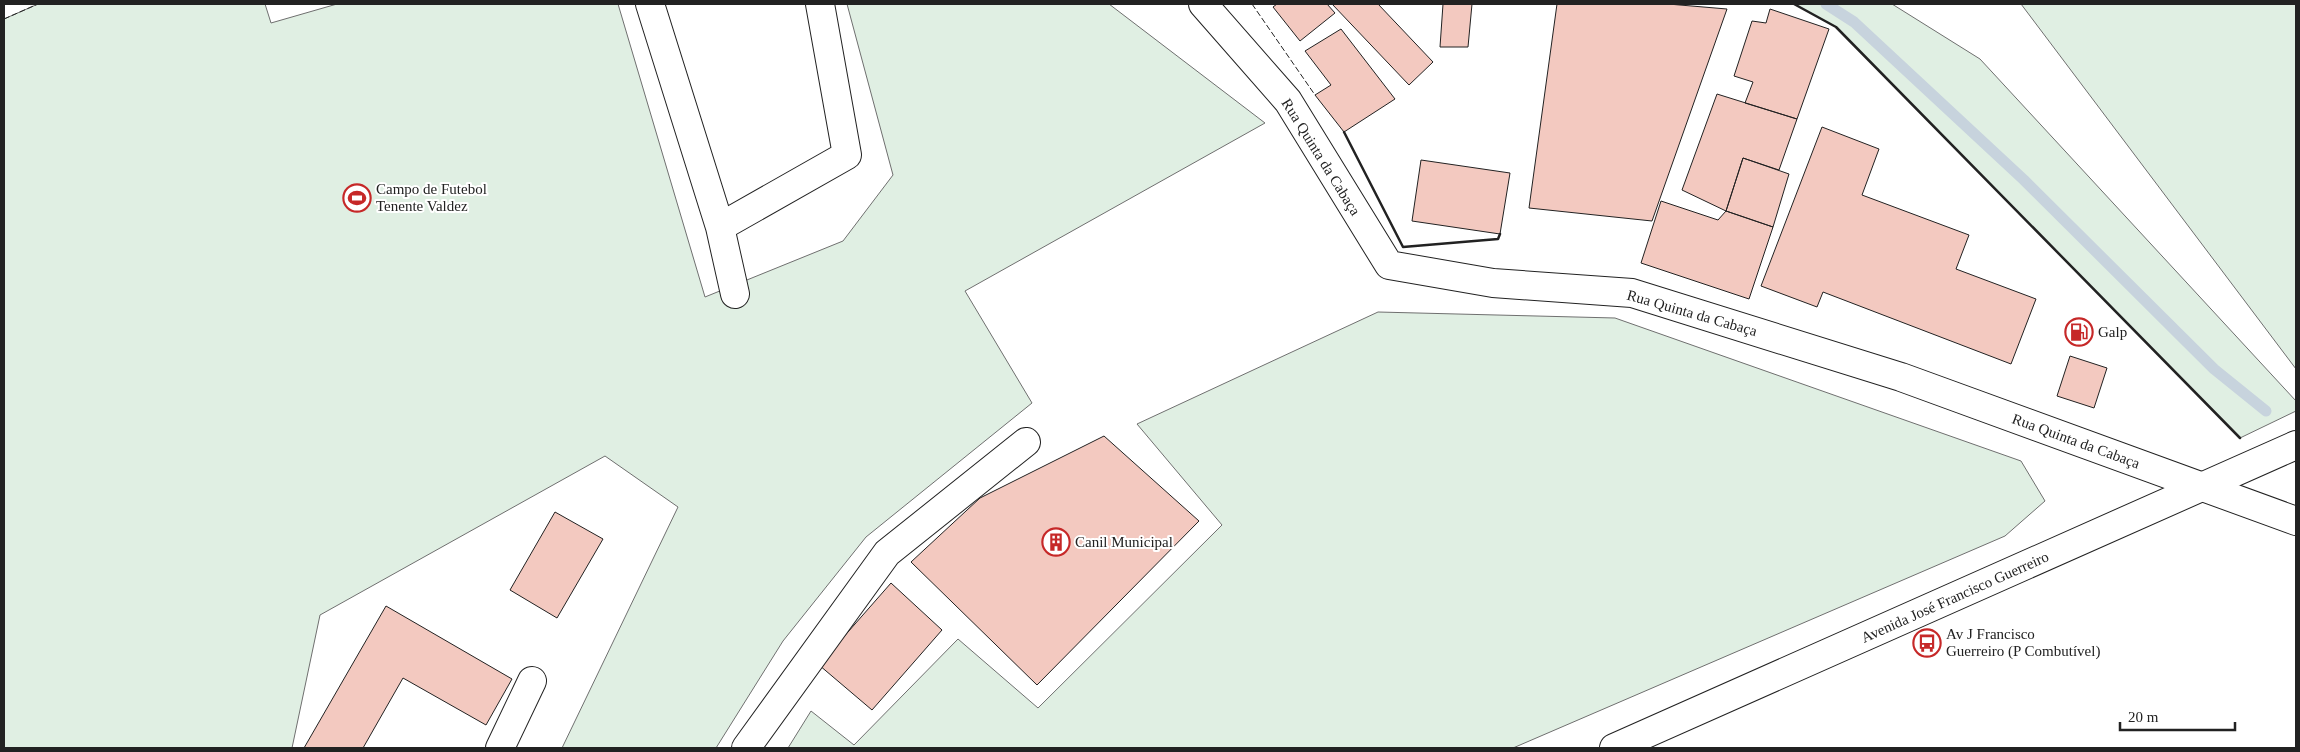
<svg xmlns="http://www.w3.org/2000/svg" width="2300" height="752" viewBox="0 0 2300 752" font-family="'Times New Roman',serif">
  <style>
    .green { fill: #e0efe3; stroke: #6f6f6f }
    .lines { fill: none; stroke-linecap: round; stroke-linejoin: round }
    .stream { stroke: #c7d3dd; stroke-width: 11 }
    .building { fill: #f3c9c0; stroke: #222 }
    .minor-casing { stroke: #222; stroke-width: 30 }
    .major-casing { stroke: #222; stroke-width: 30 }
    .minor { stroke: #fff; stroke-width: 28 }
    .major { stroke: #fff; stroke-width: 28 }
    .fence { stroke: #222; stroke-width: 1; stroke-dasharray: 6 2.5; stroke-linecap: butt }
    .wall { stroke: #222; stroke-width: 2.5 }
    .labels { text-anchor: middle; stroke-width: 4; stroke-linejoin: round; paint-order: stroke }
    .street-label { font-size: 15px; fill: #222; stroke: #fff }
    .poi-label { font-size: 15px; fill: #222; stroke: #fff; text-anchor: start }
  </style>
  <rect width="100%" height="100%" fill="#fff"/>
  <path class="green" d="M38,4H265L271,23L337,4H618L705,297L843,241L893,175L847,4H1109L1265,123L965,291L1032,403L866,537L783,641L716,748H562L678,507L605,456L320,615L292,748H4V19Z
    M1794,4H1892L1980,59L2296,401V411L2240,438L1836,27Z
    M2021,4H2296V369Z
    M1378,312L1615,318L2021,461L2045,501L2005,536L1513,748H788L811,711L854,745L958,639L1038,708L1222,525L1137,424Z"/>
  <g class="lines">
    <path class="stream" d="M1826,4L1854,22L2024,180L2214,369L2266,411"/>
  </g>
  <path class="building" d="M1277,4H1327L1335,13L1300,41L1273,7Z
    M1332,4H1378L1433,62L1409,85Z
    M1443,4H1472L1468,47H1440Z
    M1557,4H1668L1727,9L1652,221L1529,208Z
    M1770,9L1829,29L1797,119L1745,103L1753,82L1734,76L1752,21L1766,23Z
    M1341,29L1395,99L1344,132L1315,95L1331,85L1305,51Z
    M1717,94L1797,119L1779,170L1743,158L1726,211L1682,190Z
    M1822,127L1879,149L1862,195L1969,235L1956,269L2036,299L2011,364L1823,292L1817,307L1761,286Z
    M1743,158L1789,174L1773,227L1726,211Z
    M1421,160L1510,173L1500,234L1412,221Z
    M1661,201L1718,220L1726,211L1773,227L1749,299L1641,263Z
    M2070,356L2107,368L2094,408L2057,396Z
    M1104,436L1199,521L1037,685L911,562L980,498Z
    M555,512L603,539L557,618L510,590Z
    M891,583L942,630L872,710L819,665Z
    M386,606L512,679L486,725L403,678L363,748H304Z"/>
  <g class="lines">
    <g class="minor-casing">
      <path id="minor" d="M650,4L720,227L735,294
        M1203,4L1288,101L1389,265L1493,283L1632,293L1901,377L2296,521
        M720,227L847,155L820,4
        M500,748L532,681
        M746,748L887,553L1026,442"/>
    </g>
    <g class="major-casing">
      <path id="major" d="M1614,748L2296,445"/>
    </g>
    <use href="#minor" class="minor"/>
    <use href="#major" class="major"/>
    <path class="fence" d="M1252,4L1315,95
      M4,19L38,4"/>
    <path class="wall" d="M1794,4L1836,27L2240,438
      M1344,132L1403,247L1498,239L1500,234"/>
  </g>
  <defs>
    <g id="stadium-ring" transform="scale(1.4375)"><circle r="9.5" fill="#fff" stroke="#c62828" stroke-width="1.5"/><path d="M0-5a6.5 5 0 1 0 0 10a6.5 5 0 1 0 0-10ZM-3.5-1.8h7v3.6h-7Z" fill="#c62828"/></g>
    <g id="fuel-ring" transform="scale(1.4375)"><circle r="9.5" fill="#fff" stroke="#c62828" stroke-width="1.5"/><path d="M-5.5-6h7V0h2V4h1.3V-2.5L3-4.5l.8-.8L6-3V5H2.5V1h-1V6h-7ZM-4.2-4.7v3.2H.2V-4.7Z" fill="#c62828"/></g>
    <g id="building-ring" transform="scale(1.4375)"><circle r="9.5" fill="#fff" stroke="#c62828" stroke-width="1.5"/><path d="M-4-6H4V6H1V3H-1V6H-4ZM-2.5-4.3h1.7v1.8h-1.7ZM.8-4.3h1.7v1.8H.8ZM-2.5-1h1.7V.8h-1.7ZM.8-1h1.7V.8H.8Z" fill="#c62828"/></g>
    <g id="bus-ring" transform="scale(1.4375)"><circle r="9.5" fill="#fff" stroke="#c62828" stroke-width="1.5"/><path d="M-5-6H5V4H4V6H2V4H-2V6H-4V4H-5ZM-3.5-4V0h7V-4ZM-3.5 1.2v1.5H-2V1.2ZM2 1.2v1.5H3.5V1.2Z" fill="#c62828"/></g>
  </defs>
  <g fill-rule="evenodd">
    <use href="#stadium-ring" x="357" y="198"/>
    <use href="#fuel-ring" x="2079" y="332"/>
    <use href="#building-ring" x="1056" y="542"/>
    <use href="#bus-ring" x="1927" y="643"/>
  </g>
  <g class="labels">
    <g class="street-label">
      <text transform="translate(1321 157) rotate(58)" y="5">Rua Quinta da Cabaça</text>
      <text transform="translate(1692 313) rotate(16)" y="5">Rua Quinta da Cabaça</text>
      <text transform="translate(2076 441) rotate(20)" y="5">Rua Quinta da Cabaça</text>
      <text transform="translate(1955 597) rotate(-24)" y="5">Avenida José Francisco Guerreiro</text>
    </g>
    <g class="poi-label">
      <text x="376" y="194">Campo de Futebol<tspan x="376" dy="17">Tenente Valdez</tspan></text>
      <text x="2098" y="337">Galp</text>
      <text x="1075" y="547">Canil Municipal</text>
      <text x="1946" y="639">Av J Francisco<tspan x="1946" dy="17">Guerreiro (P Combutível)</tspan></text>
    </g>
  </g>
  <rect width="2300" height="752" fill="none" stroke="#222222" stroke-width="10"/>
  <path d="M2120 722v8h115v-8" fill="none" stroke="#222222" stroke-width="2.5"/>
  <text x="2128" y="722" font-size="15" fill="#222222" stroke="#ffffff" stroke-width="4" paint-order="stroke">20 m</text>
</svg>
